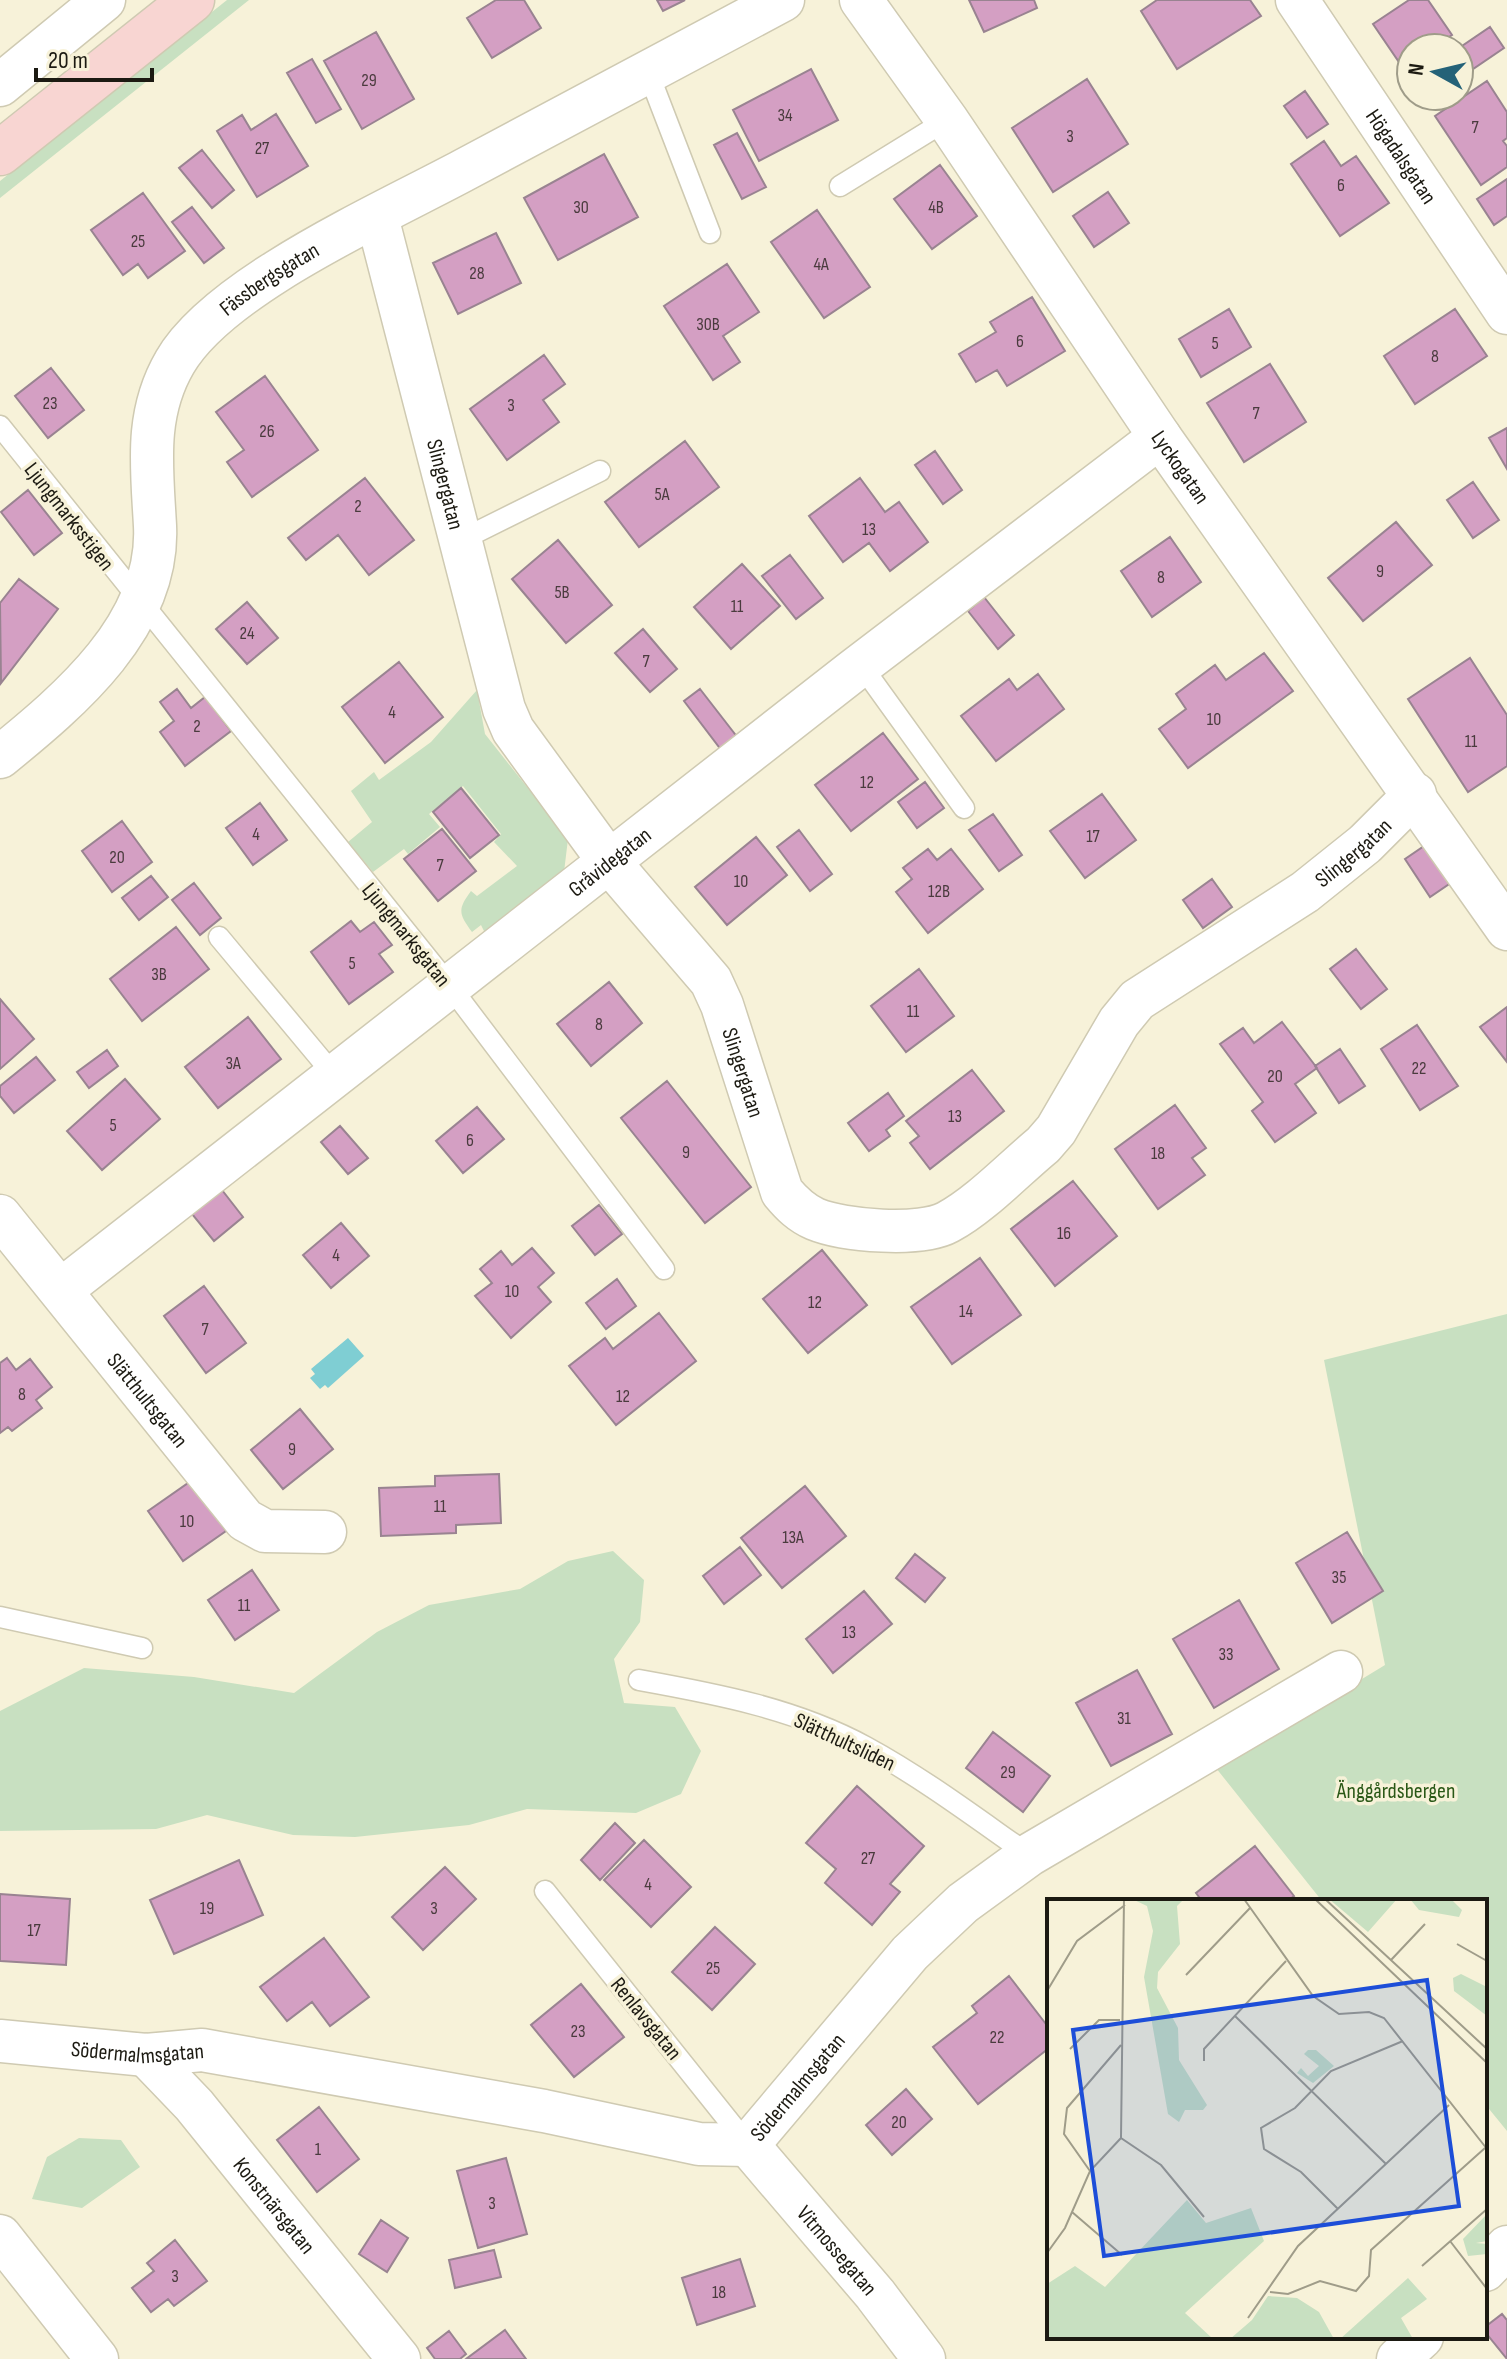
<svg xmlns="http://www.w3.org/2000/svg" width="1507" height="2359" viewBox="0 0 1507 2359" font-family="'Sofia Sans Condensed',sans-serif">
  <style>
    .green { fill: #c8e0c1 }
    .water { fill: #7fced3 }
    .building { fill: #d49fc3; stroke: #998391; stroke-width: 2 }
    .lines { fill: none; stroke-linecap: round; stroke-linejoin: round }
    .lane-casing { stroke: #cfcab2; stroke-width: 23 }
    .street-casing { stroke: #cfcab2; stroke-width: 45 }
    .secondary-casing { stroke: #cfcab2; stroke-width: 47 }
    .lane { stroke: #fff; stroke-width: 20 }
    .street { stroke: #fff; stroke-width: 42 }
    .secondary { stroke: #f8d5d2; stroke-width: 44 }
    .labels { text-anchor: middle; stroke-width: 7; stroke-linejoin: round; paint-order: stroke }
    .number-label { font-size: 18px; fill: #4a3b3e }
    .street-label { font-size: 22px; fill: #1c1a12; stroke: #f7f2d9 }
    .park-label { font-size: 22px; fill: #2a5817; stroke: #f7f2d9 }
    .inset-road { fill: none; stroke: #9f9c89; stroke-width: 2 }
    .view { fill: #1d4ed8; fill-opacity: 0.15; stroke: #1d4ed8; stroke-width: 4 }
    .inset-edge { fill: none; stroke: #1c1a12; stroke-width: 4 }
  </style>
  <rect width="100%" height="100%" fill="#f7f2d9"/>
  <path class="green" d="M227,0H249L0,198V181Z
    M477,690L485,734L568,839L564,872L486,935L481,925L472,932C459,914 457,910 471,891L477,896L517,866L494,842L501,834L463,786L429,814L440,827L408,854L404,849L373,872L348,842L372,822L351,791L374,772L379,780L431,742Z
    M1507,1314V2131L1485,2104V1901H1322L1216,1768L1385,1665L1324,1360Z
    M613,1551L644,1580L640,1622L614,1659L624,1703L675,1707L701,1751L681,1794L636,1813L527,1809L469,1825L355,1837L293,1835L207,1815L156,1829L0,1831V1711L84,1668L194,1677L294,1693L377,1632L429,1605L520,1589L568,1561Z
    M79,2138L121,2140L140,2167L82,2208L32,2199L47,2157Z"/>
  <path class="water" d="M348,1338L364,1356L328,1388L325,1385L320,1389L310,1378L315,1374L311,1369Z"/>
  <path class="building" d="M496,0H524L541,28L492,58L467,18Z
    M657,0H685L663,11Z
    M969,0H1034L1037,8L984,32Z
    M1157,0H1250L1261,16L1177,69L1141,11Z
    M1409,0H1428L1452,35L1432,48H1411V62L1403,68L1373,24Z
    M1490,27L1504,48L1473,69L1459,48Z
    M376,32L414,99L362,129L324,61Z
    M312,59L341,109L316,123L287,73Z
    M811,69L838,120L759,161L733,110Z
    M1087,79L1128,144L1053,192L1012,128Z
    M1487,81L1507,112V138L1503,141L1507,146V167L1481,185L1435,116Z
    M1305,91L1328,124L1307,138L1284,106Z
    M276,114L308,166L257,197L217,131L242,115L251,130Z
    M737,133L766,187L742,199L714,145Z
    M1324,141L1341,166L1356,156L1389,203L1340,236L1291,164Z
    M202,150L234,190L212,208L179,168Z
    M604,154L638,217L558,260L524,198Z
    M940,165L977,216L932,249L894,199Z
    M1507,179V216L1494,225L1477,199Z
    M1108,192L1129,223L1094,247L1073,216Z
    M143,193L185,251L148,278L138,264L123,275L91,230Z
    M192,207L224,248L204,263L172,222Z
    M817,210L870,287L824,318L771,242Z
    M496,233L521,283L458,314L433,263Z
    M727,264L759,312L723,336L740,362L713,380L664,306Z
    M1032,297L1065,351L1007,386L997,370L976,382L959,354L996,332L990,322Z
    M1229,309L1251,347L1201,377L1179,339Z
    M1455,309L1487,356L1415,404L1384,356Z
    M544,355L565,384L543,400L559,422L507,460L470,409Z
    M1270,364L1306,422L1244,462L1207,403Z
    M51,368L84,410L48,438L15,396Z
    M265,376L318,450L252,497L227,462L244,450L216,412Z
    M1507,428V469L1489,438Z
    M685,441L719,487L639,547L605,502Z
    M935,451L962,490L943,504L915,465Z
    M365,478L414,540L369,575L338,535L306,560L288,538Z
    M860,478L885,512L899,502L928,542L890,571L869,543L843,562L809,516Z
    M1473,482L1499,520L1473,538L1447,500Z
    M28,490L62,533L34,555L1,512Z
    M1396,522L1432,565L1363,621L1328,578Z
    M1170,537L1201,582L1152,617L1121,571Z
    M558,540L612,605L566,643L512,579Z
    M790,555L823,598L796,619L762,576Z
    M742,564L780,606L731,649L694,607Z
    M19,579L58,609L1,683L0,603Z
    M984,597L1014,635L998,649L968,611Z
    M247,602L278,638L247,664L216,629Z
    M643,629L677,669L650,692L615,653Z
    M1264,653L1293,691L1188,768L1159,729L1186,709L1176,694L1215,665L1226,680Z
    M1470,658L1507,715V766L1468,792L1408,699Z
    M399,662L443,717L385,763L342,707Z
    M1038,674L1064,709L996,761L961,716L1009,679L1017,690Z
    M177,689L191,708L205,697L231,731L185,766L160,732L174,721L160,702Z
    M700,689L738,738L722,751L684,701Z
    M883,733L918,779L851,831L815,785Z
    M925,782L944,808L917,828L898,802Z
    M461,788L499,835L470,858L433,812Z
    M1102,794L1136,840L1085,878L1050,831Z
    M260,803L287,840L253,865L226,828Z
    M993,814L1022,855L999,871L969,830Z
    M122,821L152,862L112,892L82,851Z
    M442,829L476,871L438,901L404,859Z
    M799,830L832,874L810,891L777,847Z
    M756,837L787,875L727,925L695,887Z
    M1433,840L1458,878L1430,897L1405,859Z
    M928,849L937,860L951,849L983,889L928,933L896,892L912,879L903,868Z
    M151,876L168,897L139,920L122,898Z
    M1212,879L1232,907L1203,928L1183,900Z
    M194,883L221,918L200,935L172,900Z
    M351,921L360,932L374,922L392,945L379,954L393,972L349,1004L311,952Z
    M176,927L209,969L142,1021L110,979Z
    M1356,949L1387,989L1361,1009L1330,969Z
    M919,969L954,1016L906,1052L871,1006Z
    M609,982L642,1023L591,1066L557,1024Z
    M0,999L34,1039L0,1069Z
    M1507,1007V1062L1480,1027Z
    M248,1017L281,1059L218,1108L185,1067Z
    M1282,1022L1317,1068L1295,1084L1316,1113L1275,1142L1252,1111L1263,1102L1220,1044L1243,1028L1254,1043Z
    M1417,1025L1458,1086L1420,1110L1381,1049Z
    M1340,1049L1365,1086L1339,1103L1315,1066Z
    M107,1050L118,1066L89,1088L77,1072Z
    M36,1057L55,1080L14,1113L0,1096V1086Z
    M972,1070L1004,1111L930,1169L910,1143L919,1136L906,1121Z
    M125,1079L160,1119L102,1170L67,1131Z
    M667,1081L751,1187L705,1223L621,1118Z
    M888,1093L904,1116L886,1130L890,1136L869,1151L848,1123Z
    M1175,1105L1206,1148L1192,1158L1205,1175L1158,1209L1115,1149Z
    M477,1107L504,1139L463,1173L436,1141Z
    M340,1126L368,1158L348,1174L321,1142Z
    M1073,1181L1117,1236L1055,1286L1011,1229Z
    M222,1190L243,1217L214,1241L192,1214Z
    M599,1205L622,1234L595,1255L572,1226Z
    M341,1223L369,1256L331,1288L303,1255Z
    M532,1248L554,1273L538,1287L551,1302L511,1338L475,1296L492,1283L480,1269L501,1251L512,1265Z
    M822,1250L867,1305L808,1353L763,1299Z
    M980,1258L1021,1315L952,1364L911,1307Z
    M617,1279L636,1306L606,1329L586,1303Z
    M204,1286L246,1343L206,1373L164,1316Z
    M659,1313L696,1361L616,1425L569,1366L605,1338L613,1349Z
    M7,1358L16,1370L30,1359L52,1387L36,1400L42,1408L12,1431L8,1427L0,1433V1363Z
    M300,1409L333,1449L283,1489L251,1450Z
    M499,1474L501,1523L456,1525V1533L381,1536L379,1488L435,1486V1476Z
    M191,1481L226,1531L183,1561L148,1511Z
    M805,1486L846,1536L782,1588L741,1538Z
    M1347,1532L1383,1591L1332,1623L1296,1563Z
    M740,1547L761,1575L724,1604L703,1576Z
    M915,1554L945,1578L925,1602L896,1578Z
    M252,1570L279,1610L235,1640L208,1600Z
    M864,1591L892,1624L833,1673L806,1639Z
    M1239,1600L1279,1669L1214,1708L1173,1639Z
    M1137,1670L1172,1734L1111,1766L1076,1703Z
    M993,1732L1050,1776L1023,1812L966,1768Z
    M857,1786L924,1846L890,1884L900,1892L872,1925L825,1883L836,1869L806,1843Z
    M615,1823L635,1843L600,1880L581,1860Z
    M644,1840L691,1887L651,1927L604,1880Z
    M1255,1846L1294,1896L1288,1901H1202L1196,1893Z
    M239,1860L263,1915L174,1954L150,1900Z
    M445,1867L476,1899L423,1950L392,1917Z
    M0,1894L70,1899L66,1965L0,1961Z
    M715,1927L755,1964L712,2010L672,1972Z
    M324,1938L369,1997L330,2026L312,2002L287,2021L260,1987Z
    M1009,1976L1049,2028V2048L978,2104L933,2047L977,2013L972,2006Z
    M581,1984L624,2037L574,2077L531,2025Z
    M906,2089L932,2119L892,2155L866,2125Z
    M319,2107L359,2159L317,2192L277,2140Z
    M506,2158L527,2234L478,2248L457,2171Z
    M381,2220L408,2238L387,2272L359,2254Z
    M175,2240L207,2281L174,2306L168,2299L151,2312L132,2288L154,2271L147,2263Z
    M494,2250L501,2277L455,2288L449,2260Z
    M740,2259L755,2306L697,2325L682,2278Z
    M1502,2314L1507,2320V2359L1485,2332V2327Z
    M505,2330L526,2359H466Z
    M449,2331L466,2354L460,2359H435L427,2348Z"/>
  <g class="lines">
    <g class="lane-casing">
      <path id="lane" d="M648,72L710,233
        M840,186L947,120
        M0,426L449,985L664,1269
        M461,540L600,471
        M861,665L964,808
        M219,937L334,1075
        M0,1617L142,1648
        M639,1680C717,1694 796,1709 866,1747C923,1778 976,1818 1029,1855
        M545,1891L748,2145"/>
    </g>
    <g class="street-casing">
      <g id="street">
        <path id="s1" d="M861,0L947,120L1160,437L1507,929"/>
        <path id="s2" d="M1297,0L1507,313"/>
        <path d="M0,85L104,0"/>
        <path id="s3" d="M377,217L504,709L513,730L610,863L711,981L722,1005L782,1192C792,1204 801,1213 815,1219C844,1231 921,1237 948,1222C980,1205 1015,1168 1043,1145L1056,1130L1119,1022L1137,1000L1305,892L1365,844L1415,794"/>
        <path id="s4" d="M0,757C70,700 160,625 155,526C152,468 144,415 175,362C219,286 384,213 464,170C570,113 676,56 783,0"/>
        <path id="s5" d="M0,1216L245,1520L265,1531L325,1532"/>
        <path id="s6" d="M61,1290L854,670L1160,437"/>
        <path id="s7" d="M0,2041L146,2055L202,2050L544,2111L699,2144L748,2145L910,1953L963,1903L1029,1855L1341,1672"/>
        <path id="s8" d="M146,2055L194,2105L399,2359"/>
        <path id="s9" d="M748,2145L875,2294L924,2359"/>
        <path d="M0,2236L97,2359"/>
        <path d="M1485,2270L1507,2247"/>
        <path d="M1398,2359L1422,2337"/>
      </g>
    </g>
    <g class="secondary-casing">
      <path id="secondary" d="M0,153L192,0"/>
    </g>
    <use href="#lane" class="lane"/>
    <use href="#street" class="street"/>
    <use href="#secondary" class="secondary"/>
  </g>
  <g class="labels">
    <g class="number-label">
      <text x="369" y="86">29</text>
      <text x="785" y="121">34</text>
      <text x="1475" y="133">7</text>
      <text x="1070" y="142">3</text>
      <text x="262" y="154">27</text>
      <text x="1341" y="191">6</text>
      <text x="581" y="213">30</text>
      <text x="936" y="213">4B</text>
      <text x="138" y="247">25</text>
      <text x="821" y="270">4A</text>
      <text x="477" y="279">28</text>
      <text x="708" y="330">30B</text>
      <text x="1020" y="347">6</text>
      <text x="1215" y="349">5</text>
      <text x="1435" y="362">8</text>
      <text x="50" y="409">23</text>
      <text x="511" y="411">3</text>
      <text x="1256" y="419">7</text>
      <text x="267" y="437">26</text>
      <text x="662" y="500">5A</text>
      <text x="358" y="512">2</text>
      <text x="869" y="535">13</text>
      <text x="1380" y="577">9</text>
      <text x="1161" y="583">8</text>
      <text x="562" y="598">5B</text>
      <text x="737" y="612">11</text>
      <text x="247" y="639">24</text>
      <text x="646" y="667">7</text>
      <text x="392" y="718">4</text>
      <text x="1214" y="725">10</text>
      <text x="197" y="732">2</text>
      <text x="1471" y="747">11</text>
      <text x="867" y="788">12</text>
      <text x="256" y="840">4</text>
      <text x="1093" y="842">17</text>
      <text x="117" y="863">20</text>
      <text x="440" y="871">7</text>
      <text x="741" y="887">10</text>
      <text x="939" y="897">12B</text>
      <text x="352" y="969">5</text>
      <text x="159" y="980">3B</text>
      <text x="913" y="1017">11</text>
      <text x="599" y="1030">8</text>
      <text x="233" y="1069">3A</text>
      <text x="1419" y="1074">22</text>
      <text x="1275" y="1082">20</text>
      <text x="955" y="1122">13</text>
      <text x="113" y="1131">5</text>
      <text x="470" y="1146">6</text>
      <text x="686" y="1158">9</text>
      <text x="1158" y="1159">18</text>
      <text x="1064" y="1239">16</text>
      <text x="336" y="1261">4</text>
      <text x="512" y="1297">10</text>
      <text x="815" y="1308">12</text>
      <text x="966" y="1317">14</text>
      <text x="205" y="1335">7</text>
      <text x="22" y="1400">8</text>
      <text x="623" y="1402">12</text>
      <text x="292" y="1455">9</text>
      <text x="440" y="1512">11</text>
      <text x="187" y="1527">10</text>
      <text x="793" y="1543">13A</text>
      <text x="1339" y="1583">35</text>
      <text x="244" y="1611">11</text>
      <text x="849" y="1638">13</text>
      <text x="1226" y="1660">33</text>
      <text x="1124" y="1724">31</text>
      <text x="1008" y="1778">29</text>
      <text x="868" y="1864">27</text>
      <text x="648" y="1890">4</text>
      <text x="207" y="1914">19</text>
      <text x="434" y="1914">3</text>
      <text x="34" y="1936">17</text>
      <text x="713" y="1974">25</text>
      <text x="578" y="2037">23</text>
      <text x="997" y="2043">22</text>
      <text x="899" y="2128">20</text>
      <text x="318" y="2155">1</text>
      <text x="492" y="2209">3</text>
      <text x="175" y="2282">3</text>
      <text x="719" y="2298">18</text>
    </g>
    <g class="street-label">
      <text dy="8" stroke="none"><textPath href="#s2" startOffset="188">Högadalsgatan</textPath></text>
      <text dy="8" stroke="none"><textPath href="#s4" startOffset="584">Fässbergsgatan</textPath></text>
      <text dy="8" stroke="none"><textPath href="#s1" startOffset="566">Lyckogatan</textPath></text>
      <text dy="8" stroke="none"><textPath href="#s3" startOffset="276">Slingergatan</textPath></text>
      <text transform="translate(70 516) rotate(52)" y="8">Ljungmarksstigen</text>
      <text dy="8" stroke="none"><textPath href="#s3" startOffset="1810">Slingergatan</textPath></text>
      <text dy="8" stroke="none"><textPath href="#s6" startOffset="696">Gråvidegatan</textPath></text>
      <text transform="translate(407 934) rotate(51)" y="8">Ljungmarksgatan</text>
      <text dy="8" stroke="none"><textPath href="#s3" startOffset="948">Slingergatan</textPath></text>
      <text dy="8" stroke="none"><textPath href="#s5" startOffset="236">Slätthultsgatan</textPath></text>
      <text transform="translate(845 1741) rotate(25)" y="8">Slätthultsliden</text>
      <text transform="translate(647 2018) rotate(51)" y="8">Renlavsgatan</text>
      <text dy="8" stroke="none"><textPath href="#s7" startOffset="138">Södermalmsgatan</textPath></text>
      <text dy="8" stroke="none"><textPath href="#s7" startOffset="834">Södermalmsgatan</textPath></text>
      <text dy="8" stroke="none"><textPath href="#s8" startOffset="198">Konstnärsgatan</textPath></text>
      <text dy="8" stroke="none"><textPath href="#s9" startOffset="138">Vitmossegatan</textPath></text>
    </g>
    <g class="park-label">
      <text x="1396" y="1798">Änggårdsbergen</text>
    </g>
  </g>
  <g transform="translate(1047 1899)">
    <rect width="440" height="440" fill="#f7f2d9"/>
    <path d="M85,0H137L130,7L133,45L111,73L110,89L131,129L132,161L160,206L156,211H138L132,223L121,215L97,78L106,32L100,7ZM282,0H350L321,33ZM363,0H404L415,11L412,18L372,11ZM414,75L440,88V117L407,92L406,79ZM261,151H269L287,167L266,184L250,174L254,169L261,177L272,167L257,155ZM140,301L159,324L204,309L217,342L138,414L166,440H0V385L28,367L58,388ZM440,315V342L429,344L440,345V355L421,357L416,340ZM361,379L380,400L354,419L366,440H293ZM221,397L250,399L272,413L287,440H183L205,421Z" fill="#c8e0c1"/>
    <path class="inset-road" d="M77,0L74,239L114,266L157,318M197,0L266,97L292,115L322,113L337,119L440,250M268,0L440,164M278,0L440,150M410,45L440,62M344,61L378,25M139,76L203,9M0,92L30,42L78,6M188,117L339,265M23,150L52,121H73M157,162V150L239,62M43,272L17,235L20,209L74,146M291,310L254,273L217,250L214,229L248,209L284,172L356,142M25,313L75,356M403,342L440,390M0,354L18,329L43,272L74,239M375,367L440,310M223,393L241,395L273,382L309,392L322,377L324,351L438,249M201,419L251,347L402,206"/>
    <path class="view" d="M380,81L412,307L57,357L26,131Z"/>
    <rect width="440" height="440" class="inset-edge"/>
  </g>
  <g transform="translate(1435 72) rotate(278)"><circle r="38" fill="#f7f2d9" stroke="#9f9c89" stroke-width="2"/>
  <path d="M0-6L14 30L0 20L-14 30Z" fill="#246278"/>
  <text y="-12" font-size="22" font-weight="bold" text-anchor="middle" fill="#1c1a12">N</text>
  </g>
  <path d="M36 68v12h116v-12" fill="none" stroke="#1c1a12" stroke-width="4"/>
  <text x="48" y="68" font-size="24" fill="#1c1a12" stroke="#f7f2d9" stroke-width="6" paint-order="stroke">20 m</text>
</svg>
